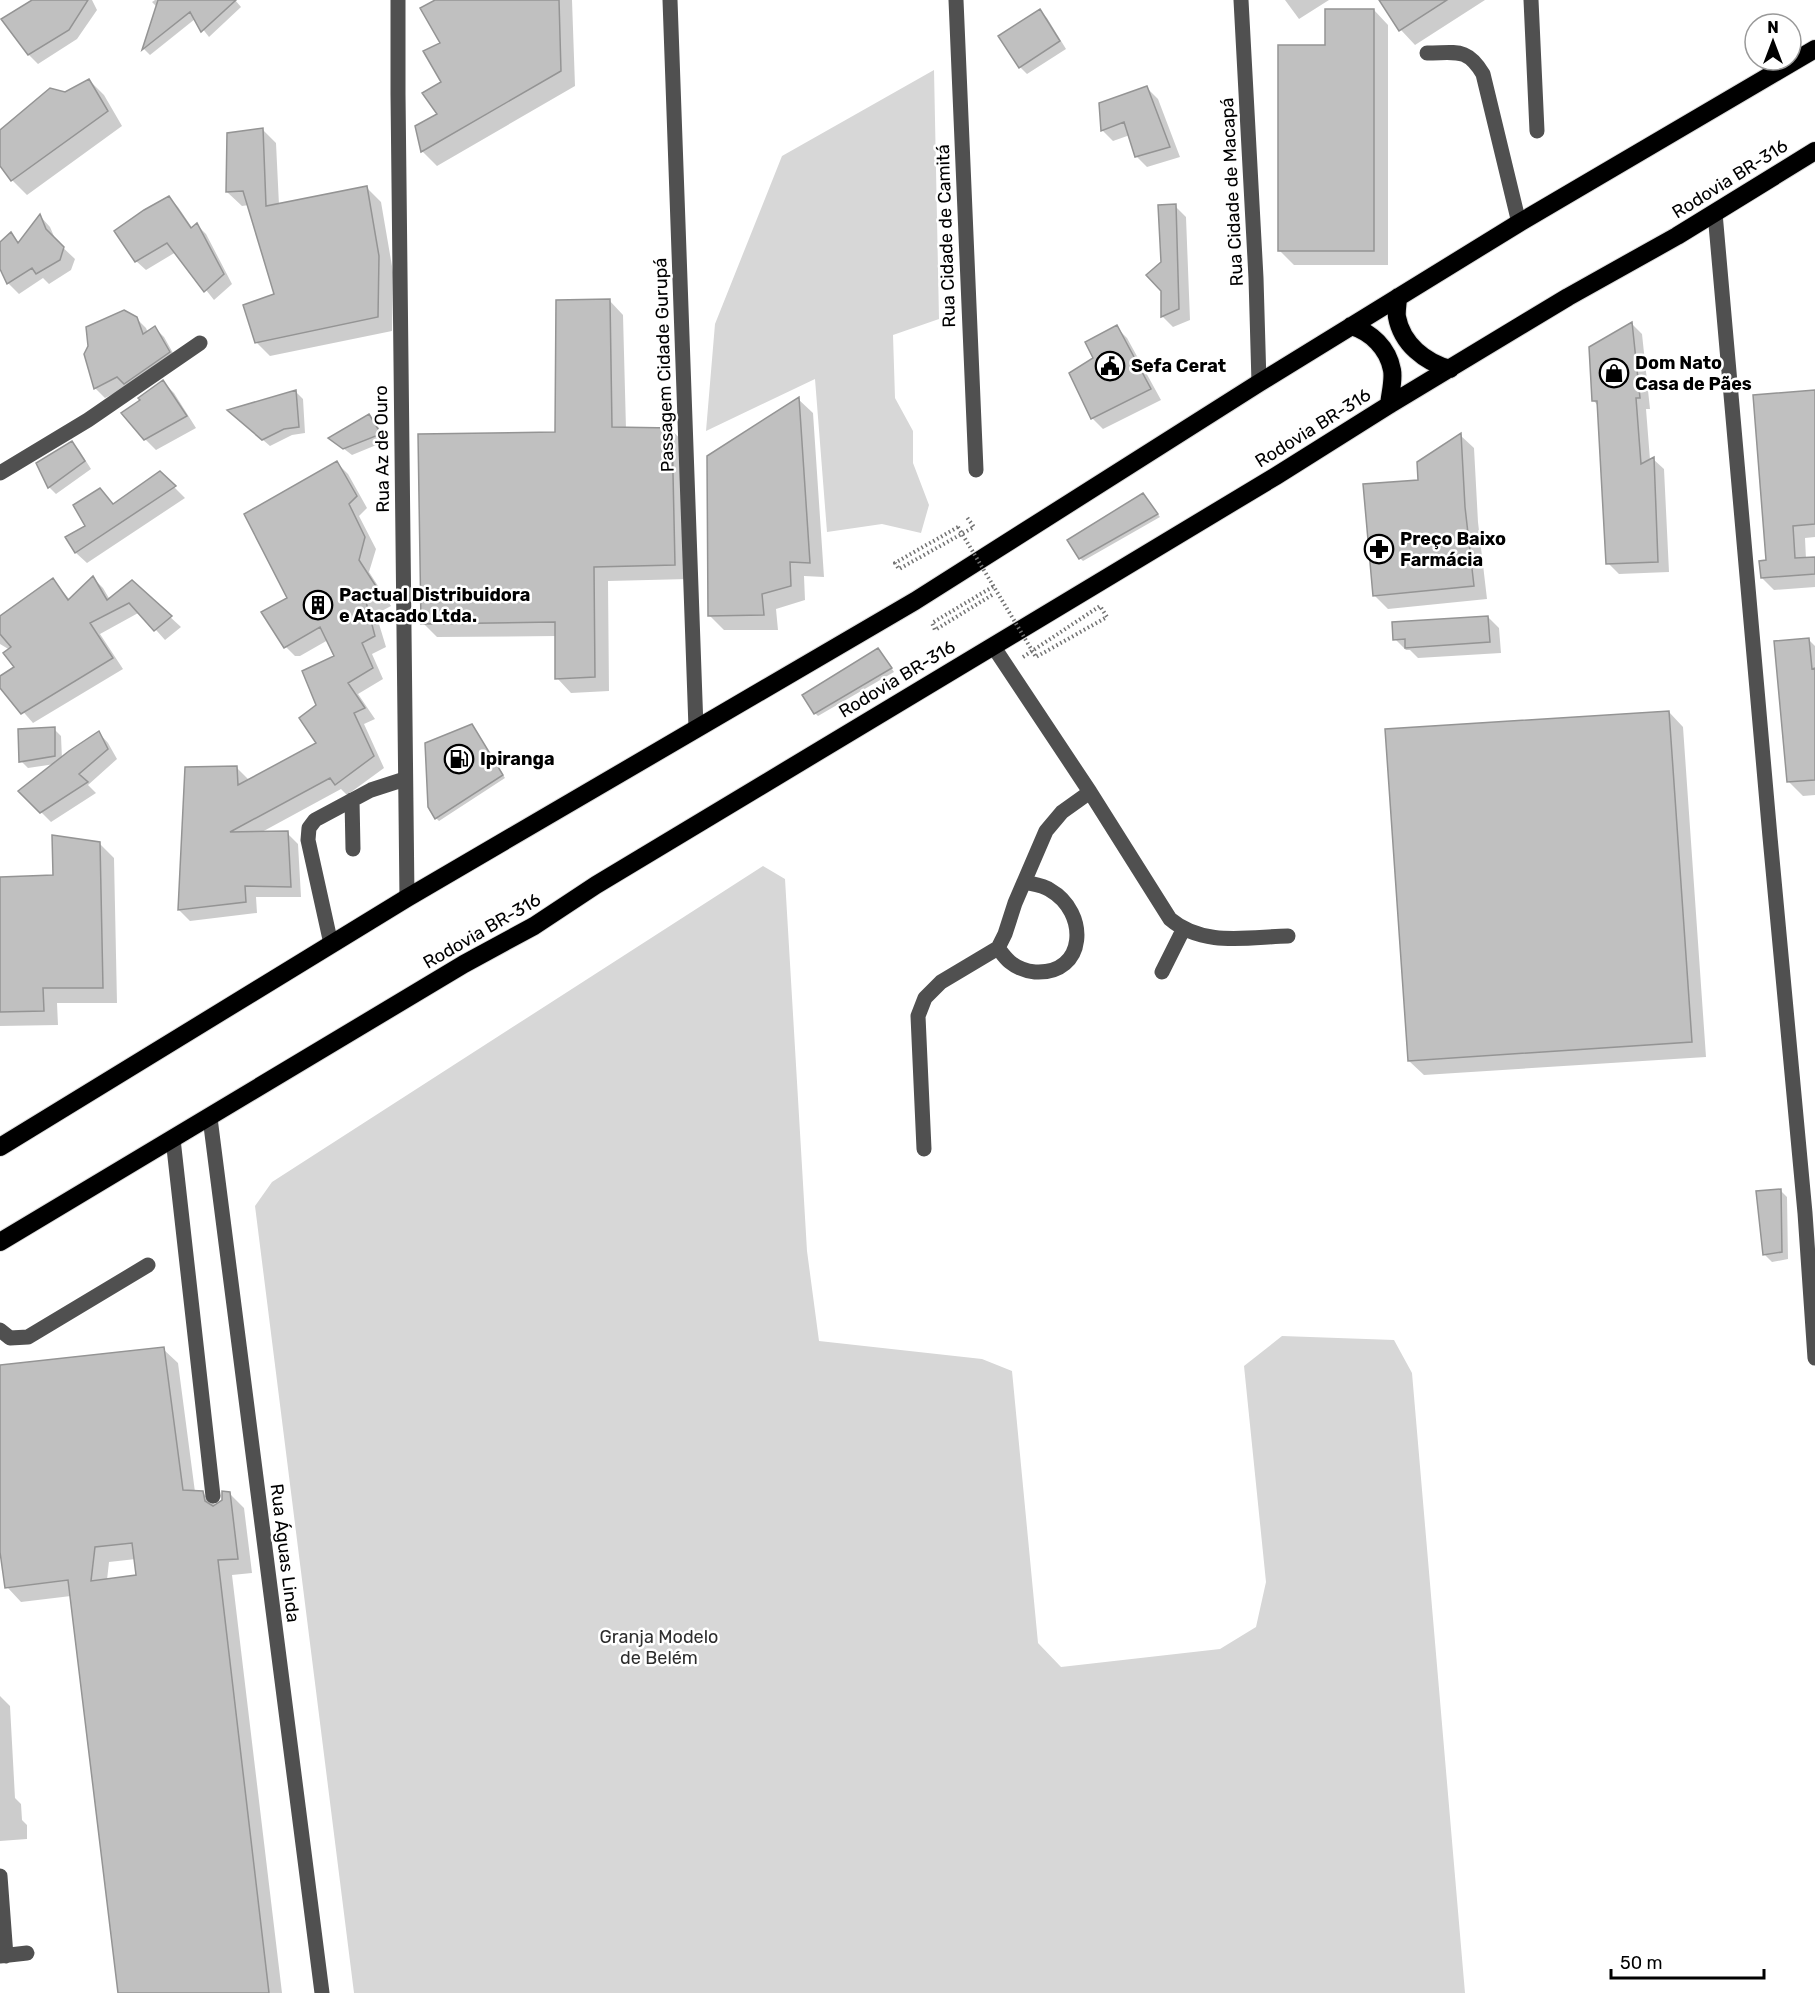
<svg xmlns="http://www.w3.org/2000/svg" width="1815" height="1993" viewBox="0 0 1815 1993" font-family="Rubik,sans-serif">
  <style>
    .green { fill: #d7d7d7 }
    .shadow { fill: #0003; fill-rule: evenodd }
    .building { fill: #c0c0c0; stroke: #949494; stroke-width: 1.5; fill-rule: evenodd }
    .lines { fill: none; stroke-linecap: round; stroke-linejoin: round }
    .highway-casing { stroke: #dbdbdb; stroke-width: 20 }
    .path { stroke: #727272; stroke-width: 4; stroke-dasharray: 1.5 3; stroke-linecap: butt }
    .minor { stroke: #505050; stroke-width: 15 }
    .highway { stroke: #000; stroke-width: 18 }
    .path-bridge { stroke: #727272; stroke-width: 4; stroke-dasharray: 1.5 3; stroke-linecap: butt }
    .labels { text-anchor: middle; stroke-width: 5; stroke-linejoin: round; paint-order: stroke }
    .street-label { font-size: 18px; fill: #000; stroke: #fff }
    .poi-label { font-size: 18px; font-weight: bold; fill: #000; stroke: #fff; text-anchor: start }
    .park-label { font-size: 18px; fill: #2e2e2e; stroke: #fff }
  </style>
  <rect width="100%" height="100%" fill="#fff"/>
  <path class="green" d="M934,70L939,319L893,335L895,398L913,431V463L929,505L921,533L882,524L827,532L815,379L706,431L715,324L782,156Z
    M763,866L785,879L807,1251L819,1341L982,1359L1012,1371L1038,1643L1061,1667L1220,1649L1256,1627L1266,1582L1244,1366L1282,1336L1394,1340L1412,1373L1465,1993H354L255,1206L272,1182Z"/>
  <path class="shadow" d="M35,0H92L97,10L77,39L38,64L29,55Z
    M155,0H235L241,7L209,37L195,19L150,55L144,49L157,7L152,2Z
    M438,0H572L575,86L437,166L422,151L439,114L443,82Z
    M1285,0H1329L1299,19Z
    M1381,0H1485L1415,45L1401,30Z
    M1374,10L1388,25V265H1294L1280,251Z
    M1040,11L1047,18L1066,49L1027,74L1020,67Z
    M89,80L104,95L122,126L27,195L12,180L0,164V132Z
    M1147,88L1158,99L1180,157L1147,167L1136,156L1130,135L1113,141L1103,131L1101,104Z
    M262,129L276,143L279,205L367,188L381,202L393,272L392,331L270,356L256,342L275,295L249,205L242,206L227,192Z
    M169,198L178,207L193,229L197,225L206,234L232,284L214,300L176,252L146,270L136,261Z
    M1175,206L1186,217L1190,320L1173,327L1162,316Z
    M40,216L50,227L56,241L75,259L71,270L49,284L43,278L19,294L8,283L0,265V244L11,234L19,243Z
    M609,300L623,315L626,429L671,430L686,444L689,579L608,581L609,691L571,693L557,678V636L437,637L423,623L557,434Z
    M136,318L146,328L148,333L155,328L164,337L178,362L105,398L95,388L85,354Z
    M1631,323L1642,334L1650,409H1646L1650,460L1653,459L1664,469L1669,572L1619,574L1608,563L1598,406L1594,401Z
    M1116,327L1127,338L1161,400L1103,429L1093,419L1070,374L1095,359Z
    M163,382L174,393L196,428L156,450L145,439L142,400Z
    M296,392L303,399L305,433L292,435L270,446L236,417Z
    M1815,392V537L1805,538L1806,559L1815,558V587L1774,590L1762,578Z
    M798,399L813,413L824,577L804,576L805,600L776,609L778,630H724L709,615Z
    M369,416L376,423L386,441L352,455L331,439Z
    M1460,435L1474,448L1478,522L1487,599L1388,609L1374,595L1420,482Z
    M72,443L79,450L91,469L56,494L49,487Z
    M337,463L348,474L367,508L359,516L376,549L369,572L391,606L376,614L386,647L372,654L383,679L358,694L375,719L364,724L384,768L347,795L341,789L260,833H287L298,844L301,897H256L257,913L190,921L179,910L237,768L248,779V782L318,744V706L336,657L328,640L300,656H295L283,644L289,599Z
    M160,473L185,498L87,563L76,553L67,537L87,526L100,490L114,505Z
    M1146,498L1160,517L1083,561L1080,558L1070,541Z
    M93,578L103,588L110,600L132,582L181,627L165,640L140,612L100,634L123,669L33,723L0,685V678L16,667L10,650L0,644V618L53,580L70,600Z
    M1488,617L1499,628L1501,653L1418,658L1410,650H1406L1395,639Z
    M1809,640L1815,646V795L1803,796L1789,782Z
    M881,653L894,672L818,716L815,713Z
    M1669,712L1683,727L1706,1057L1424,1075L1409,1061Z
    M54,729L61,736L62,759L99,733L108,743L117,759L88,785L96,793L51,822L20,791L55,764L28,768L21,761Z
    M475,729L505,778L439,821L436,818Z
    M99,843L114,858L117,1003H57L58,1025L0,1026V879L54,876Z
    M1780,1190L1787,1197L1788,1259L1772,1262L1765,1255Z
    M163,1349L178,1363L195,1492H202L216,1506L229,1493L244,1508L252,1573L232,1575L282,1993H119L71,1596L21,1602L7,1587L0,1534V1366ZM136,1559L138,1577L107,1580L109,1562Z
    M0,1696L10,1706L15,1798L21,1804L22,1820L27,1825V1839L0,1841Z"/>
  <path class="building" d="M32,0H88L69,30L28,55L1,19Z
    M158,0H236L201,32L190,12L142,50Z
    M435,0H559L561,71L421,152L415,126L437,114L422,93L441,82L423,51L440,43L420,8Z
    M1379,0H1447L1399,31Z
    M1040,9L1060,41L1019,68L998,36Z
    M1325,9H1374V251H1278V45H1325Z
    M89,79L108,111L11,181L0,166V130L50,88L65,92Z
    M1147,86L1170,147L1135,157L1124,122L1101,131L1099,103Z
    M263,128L266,206L367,186L379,256L378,317L255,343L243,305L274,294L243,191L226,192L227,133Z
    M169,196L191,228L197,223L224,274L204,292L167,243L135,262L114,231L144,210Z
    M1176,204L1179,309L1161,317V291L1146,275L1161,262L1158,205Z
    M40,214L46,229L64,247L60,260L36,274L32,268L7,284L0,269V242L11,232L18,243Z
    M610,299L612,427L672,428L675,565L594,567L595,677L555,679V622L421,624L418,434L555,432L556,300Z
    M124,310L137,317L143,334L155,326L170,352L124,384L117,377L94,389L84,354L88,346L86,327Z
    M1632,322L1640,398H1636L1641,464L1654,457L1658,562L1606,564L1597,401H1592L1589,347Z
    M1117,325L1151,389L1091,419L1069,373L1093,358L1085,342Z
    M163,380L187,416L144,440L121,413L140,400L138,398Z
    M296,390L299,427L284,429L262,440L227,410Z
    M1815,390V524L1793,526L1795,558L1815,557V574L1761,578L1759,561L1766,560L1753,395Z
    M799,397L810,563L790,562L791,586L762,594L764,615L708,616L707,456Z
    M369,414L381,434L343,449L328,438Z
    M1461,433L1465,507L1474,586L1373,596L1363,484L1418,480L1417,462Z
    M72,441L85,461L48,488L36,463Z
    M337,461L357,496L349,504L365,537L359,560L381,594L366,602L375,636L362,643L373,668L348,683L365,708L354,713L374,756L335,785L330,778L230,832L288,831L291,887L245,886L246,902L178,910L185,767L237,766L238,785L316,743L299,718L316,705L302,671L334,656L320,627L284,648L261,612L287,598L244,514Z
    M160,471L176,486L75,553L65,537L85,526L73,505L100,488L113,504Z
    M1143,493L1158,514L1079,559L1067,540Z
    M93,576L107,600L132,580L172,616L154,631L129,603L90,623L113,658L21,714L0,688V676L14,667L3,653L11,647L0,634V616L53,578L68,600Z
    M1488,616L1490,642L1405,648V639L1393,640L1392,622Z
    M1809,638L1812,669L1815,668V780L1787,782L1774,641Z
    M878,648L892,668L814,714L802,695Z
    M1669,711L1692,1042L1408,1061L1385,729Z
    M472,724L503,775L435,819L428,807L425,743Z
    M55,727V756L19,762L18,729Z
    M99,731L108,749L79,774L88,782L40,813L18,791L69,751Z
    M52,835L100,842L103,988H43L44,1011L0,1012V877L53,875Z
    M1781,1189L1782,1252L1763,1255L1756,1191Z
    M164,1347L183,1490L203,1491L205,1501L213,1506L222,1500V1491L230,1492L238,1559L218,1560L269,1993H118L68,1580L5,1588L0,1552V1365ZM132,1543L136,1575L91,1581L95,1547Z"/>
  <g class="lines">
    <g class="highway-casing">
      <path id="highway" d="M1398,297C1398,303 1396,311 1397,317C1402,344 1425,362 1450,369
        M1351,326C1371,332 1388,348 1392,370C1394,380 1390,394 1389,405
        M0,1147L407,898L915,601L1259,383L1519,223L1815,49
        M0,1242L464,964L534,926L596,885L1276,476L1389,405L1568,297L1677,236L1815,151"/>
    </g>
    <path class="path" d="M958,527L895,563L899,569L974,527L966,516
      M992,595L935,630L932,623L994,586
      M1023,657L1100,606L1107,617L1036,657"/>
    <path class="minor" d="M398,0V94L407,898
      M670,0L696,728
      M956,0L976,470
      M1241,0L1256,278L1259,383
      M1531,0L1537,131
      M1427,53C1456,53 1467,47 1483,74L1519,223
      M1715,213L1770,837L1805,1213L1815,1358
      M0,473L88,420L200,343
      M993,646L1090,792
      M352,800L353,849
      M1024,882C1032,884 1043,885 1050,890C1089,912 1087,975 1035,972C1026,971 1016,967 1010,962C1005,958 1001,952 998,948L1005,934L1015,903L1046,831L1062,812L1090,792L1170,919C1203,947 1247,937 1288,936
      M331,944L308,840L309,828L315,820L371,790L405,779
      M1162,972L1183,930
      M210,1118L322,1993
      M173,1139L213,1496
      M924,1149L918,1016L925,998L941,982L998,948
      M0,1330L10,1338L28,1337L148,1265
      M0,1876L6,1956
      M0,1956L27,1953"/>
    <use href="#highway" class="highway"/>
    <path class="path-bridge" d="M958,527L1036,657"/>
  </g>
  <defs>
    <g id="civic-ring" transform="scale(1.5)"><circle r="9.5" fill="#fff" stroke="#000" stroke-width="1.5"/><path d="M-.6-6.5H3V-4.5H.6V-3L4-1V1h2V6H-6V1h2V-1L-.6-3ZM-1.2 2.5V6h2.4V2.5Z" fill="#000"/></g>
    <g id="shop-ring" transform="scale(1.5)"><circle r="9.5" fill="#fff" stroke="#000" stroke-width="1.5"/><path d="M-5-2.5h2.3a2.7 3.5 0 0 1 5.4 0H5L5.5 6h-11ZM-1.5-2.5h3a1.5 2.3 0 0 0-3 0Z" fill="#000"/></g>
    <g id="pharmacy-ring" transform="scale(1.5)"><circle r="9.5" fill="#fff" stroke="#000" stroke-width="1.5"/><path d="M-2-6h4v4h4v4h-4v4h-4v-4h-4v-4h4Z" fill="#000"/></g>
    <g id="building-ring" transform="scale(1.5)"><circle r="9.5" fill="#fff" stroke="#000" stroke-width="1.5"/><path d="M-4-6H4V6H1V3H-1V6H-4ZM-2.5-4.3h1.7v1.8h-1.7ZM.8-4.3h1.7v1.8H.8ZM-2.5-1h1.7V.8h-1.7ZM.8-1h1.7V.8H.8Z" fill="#000"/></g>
    <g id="fuel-ring" transform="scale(1.5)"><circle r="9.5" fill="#fff" stroke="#000" stroke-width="1.5"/><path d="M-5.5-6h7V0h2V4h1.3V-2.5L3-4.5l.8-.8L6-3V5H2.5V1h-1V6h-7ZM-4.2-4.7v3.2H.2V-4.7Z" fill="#000"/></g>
  </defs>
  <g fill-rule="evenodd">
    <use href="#civic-ring" x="1110" y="366"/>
    <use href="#shop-ring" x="1614" y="373"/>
    <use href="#pharmacy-ring" x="1379" y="549"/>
    <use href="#building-ring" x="318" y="605"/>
    <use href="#fuel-ring" x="459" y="759"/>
  </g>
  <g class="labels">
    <g class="street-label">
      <text transform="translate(1730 179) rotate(-32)" y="6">Rodovia BR-316</text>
      <text transform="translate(1232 192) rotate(-93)" y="6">Rua Cidade de Macapá</text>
      <text transform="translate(946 236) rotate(-92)" y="6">Rua Cidade de Camitá</text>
      <text transform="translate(664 365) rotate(-92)" y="6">Passagem Cidade Gurupá</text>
      <text transform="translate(1313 428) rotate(-32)" y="6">Rodovia BR-316</text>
      <text transform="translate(382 449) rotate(-91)" y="6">Rua Az de Ouro</text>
      <text transform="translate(897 679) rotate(-31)" y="6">Rodovia BR-316</text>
      <text transform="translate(482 931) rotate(-30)" y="6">Rodovia BR-316</text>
      <text transform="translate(285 1553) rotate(83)" y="6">Rua Águas Linda</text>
    </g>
    <g class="poi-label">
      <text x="1635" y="369">Dom Nato<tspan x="1635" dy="21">Casa de Pães</tspan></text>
      <text x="1131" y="372">Sefa Cerat</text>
      <text x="1400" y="545">Preço Baixo<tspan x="1400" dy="21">Farmácia</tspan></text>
      <text x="339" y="601">Pactual Distribuidora<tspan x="339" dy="21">e Atacado Ltda.</tspan></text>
      <text x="480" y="765">Ipiranga</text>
    </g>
    <g class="park-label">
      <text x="659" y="1643">Granja Modelo<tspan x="659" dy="21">de Belém</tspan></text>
    </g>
  </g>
  <g transform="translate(1773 42)"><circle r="28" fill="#ffffff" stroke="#999999" stroke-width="1.5"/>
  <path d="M0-4.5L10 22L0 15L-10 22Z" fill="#000000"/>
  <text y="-9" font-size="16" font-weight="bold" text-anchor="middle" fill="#000000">N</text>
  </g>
  <path d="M1611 1969v9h153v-9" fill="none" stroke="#000000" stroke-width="3"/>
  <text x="1620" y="1969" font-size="18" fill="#000000" stroke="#ffffff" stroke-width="4.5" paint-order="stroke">50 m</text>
</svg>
